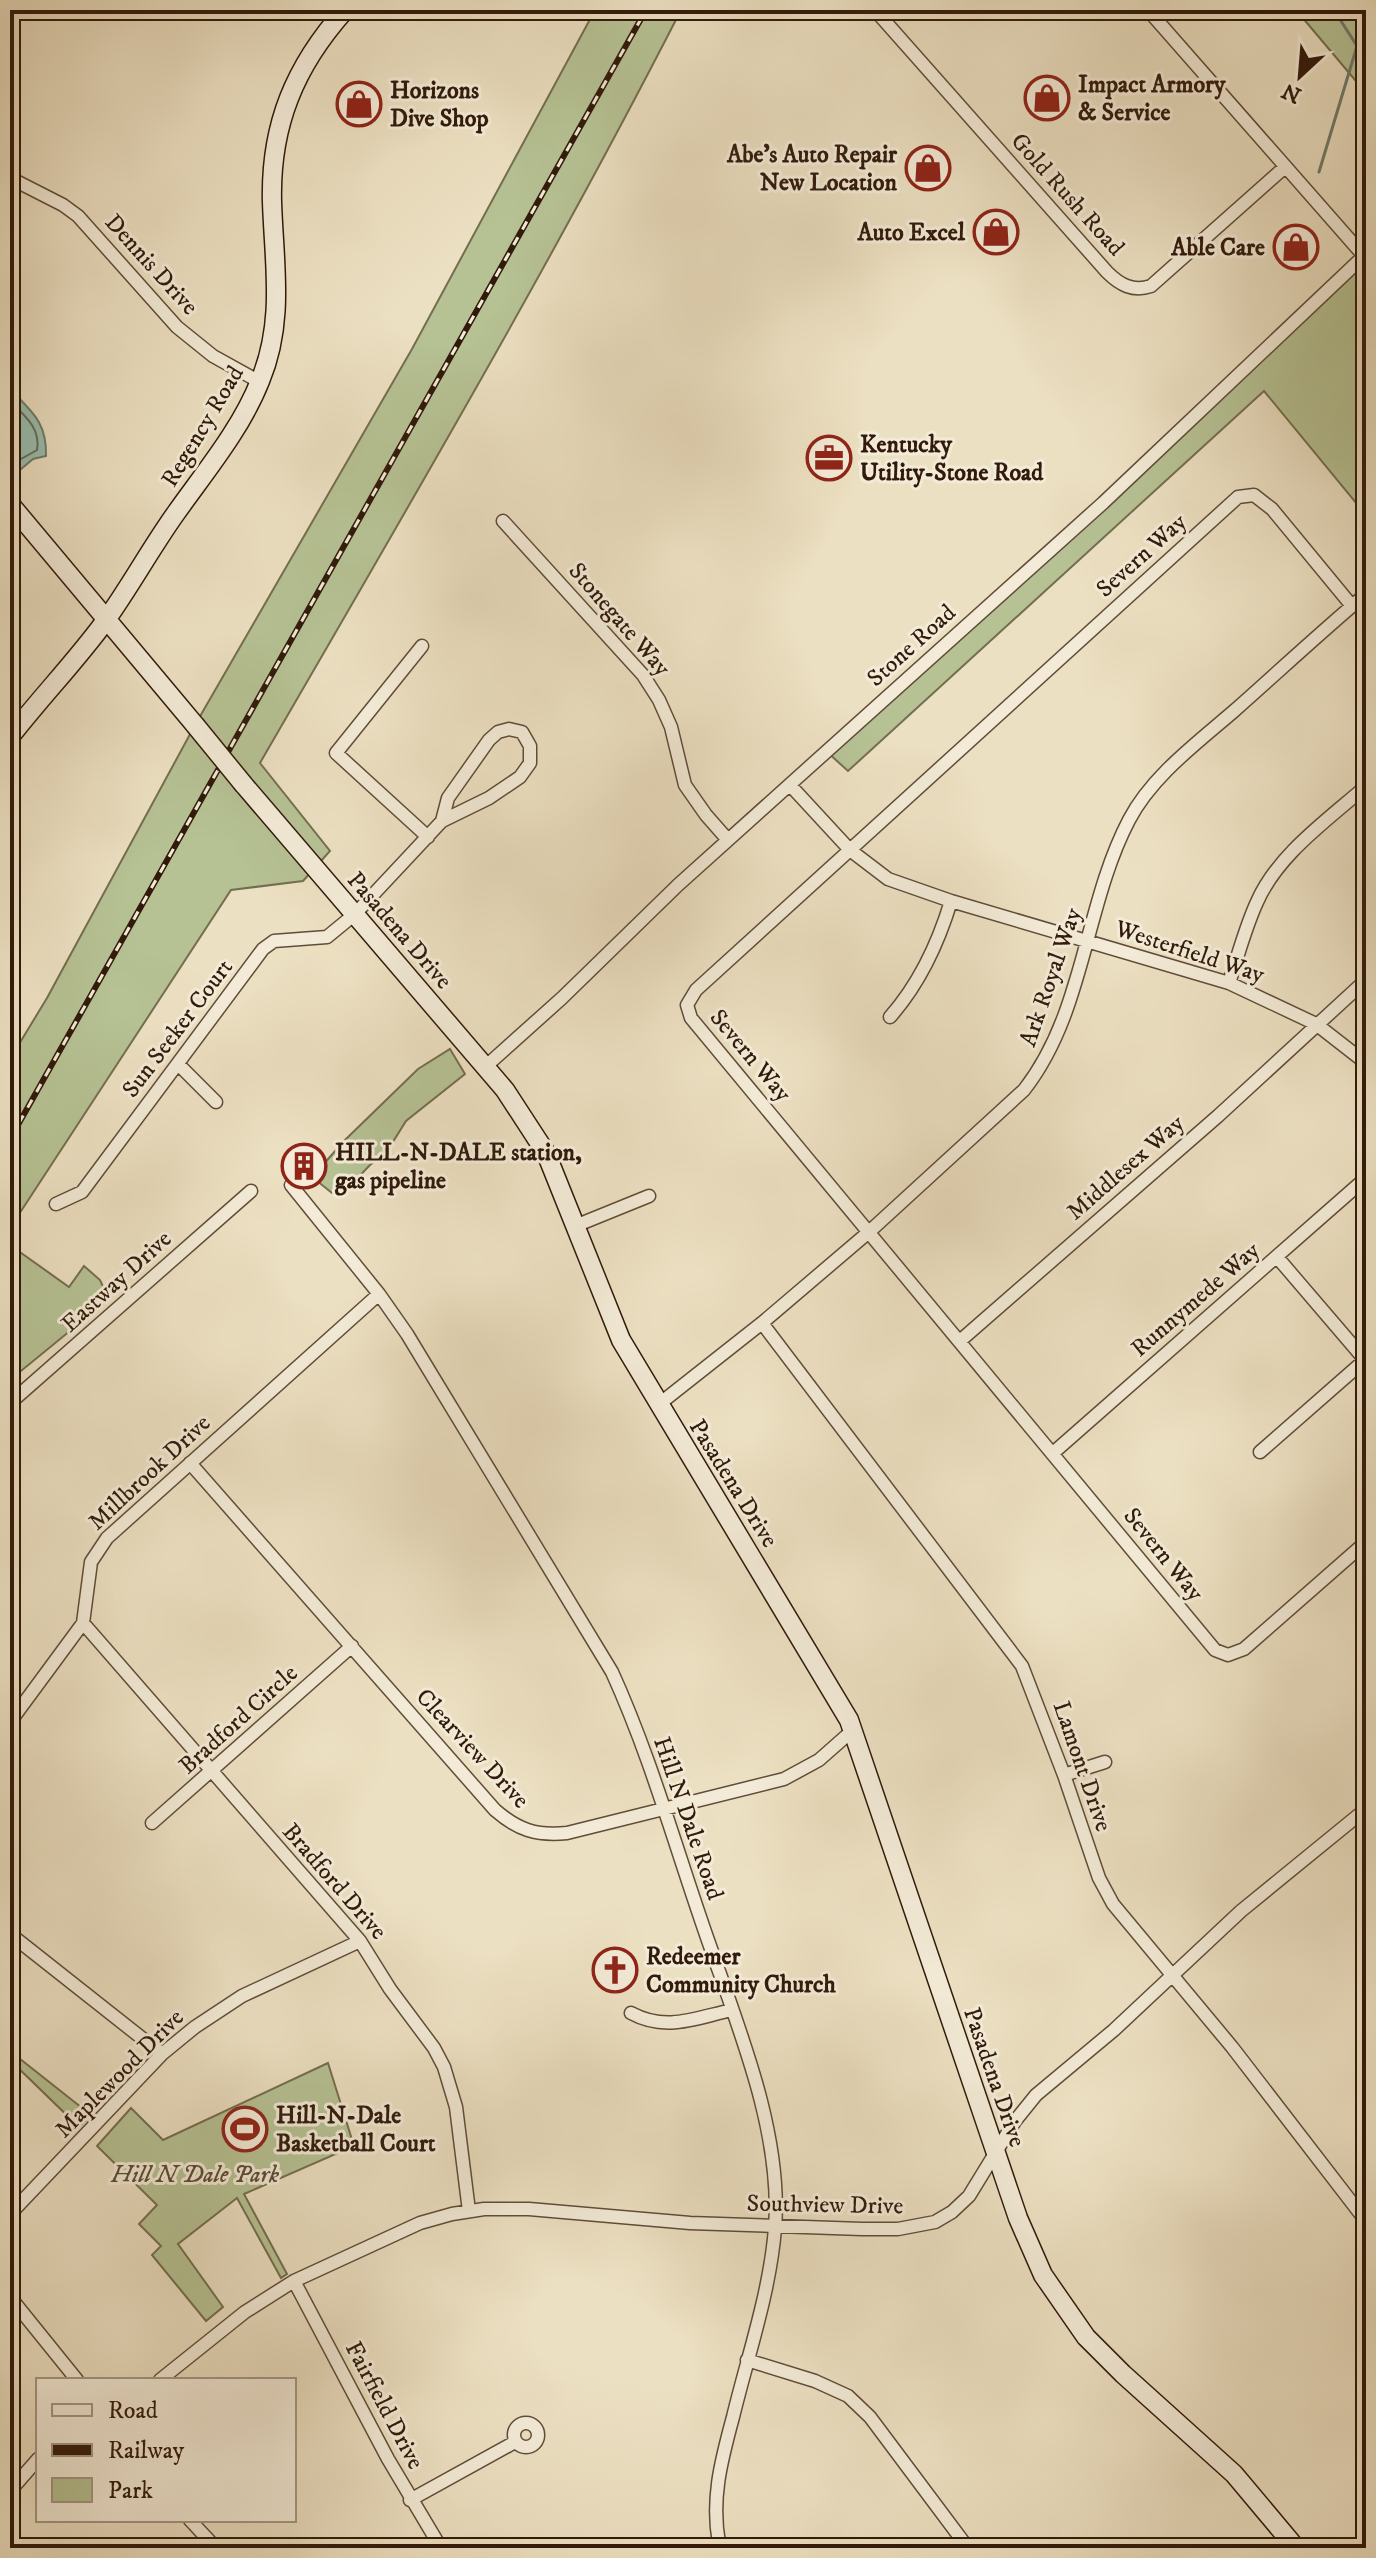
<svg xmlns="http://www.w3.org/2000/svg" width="1376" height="2558" viewBox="0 0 1376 2558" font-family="'IM FELL DW Pica',serif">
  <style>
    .green { fill: #b6c294; stroke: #746e50; stroke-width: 2 }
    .water { fill: #99beae; stroke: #6f7c6d; stroke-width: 2 }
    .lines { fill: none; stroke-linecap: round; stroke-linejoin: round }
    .shore { stroke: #656c5c; stroke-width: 2 }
    .stream { stroke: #6f7c6d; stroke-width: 3 }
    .street-casing { stroke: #604c39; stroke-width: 15 }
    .secondary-casing { stroke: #311a0b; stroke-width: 21 }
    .street { stroke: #f3ebd7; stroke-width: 12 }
    .secondary { stroke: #f3ebd7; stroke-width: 18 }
    .rail-casing { stroke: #311a0b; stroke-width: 6 }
    .rail { stroke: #f3ebd7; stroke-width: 3; stroke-dasharray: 9; stroke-linecap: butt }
    .secondary-bridge-casing { stroke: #311a0b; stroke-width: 21; stroke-linecap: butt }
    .secondary-bridge { stroke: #f3ebd7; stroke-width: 18 }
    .labels { text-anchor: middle; stroke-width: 6; stroke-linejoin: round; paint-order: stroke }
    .poi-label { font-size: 24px; font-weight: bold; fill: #311a0b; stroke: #f3ebd7; text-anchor: start }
    .street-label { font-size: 24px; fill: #311a0b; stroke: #f3ebd7 }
    .park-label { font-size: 24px; font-style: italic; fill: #594c34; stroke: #f3ebd7 }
  </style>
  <rect width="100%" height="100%" fill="#ece0c2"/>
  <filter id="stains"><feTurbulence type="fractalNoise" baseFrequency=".0025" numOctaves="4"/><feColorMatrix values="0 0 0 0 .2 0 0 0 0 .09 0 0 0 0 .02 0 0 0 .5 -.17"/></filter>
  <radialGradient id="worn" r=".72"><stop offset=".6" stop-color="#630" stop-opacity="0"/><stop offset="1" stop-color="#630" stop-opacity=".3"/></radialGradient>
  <path class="green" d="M595,10H681C550,266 404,514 260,763L330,851L303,881L231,890L10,1228V1059L47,998L195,725L412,349Z
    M1296,10H1360L1366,17V93Z
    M1366,254V515L1264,391L848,771L826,751Z
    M450,1049L465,1074L406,1121L386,1153L370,1165L346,1190L332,1193L312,1177L345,1140L418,1069Z
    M10,1245L69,1287L84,1266L100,1280L109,1299L10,1380Z
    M10,2051L91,2115L79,2127L10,2060Z
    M328,2063L354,2146L244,2194L287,2274L281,2278L237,2198L178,2244L223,2307L206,2321L152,2255L161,2246L139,2224L157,2205L97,2146L131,2108L163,2140Z"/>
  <path class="water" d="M10,389C32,412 47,422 46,456L33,459L20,470L10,462Z"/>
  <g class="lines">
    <path class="shore" d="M10,401C24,415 41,428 37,450L21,459L10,456"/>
    <path class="stream" d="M1319,172L1357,46L1334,10
      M1362,307L1366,318"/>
    <g class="street-casing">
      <path id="street" d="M875,10L1107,272C1120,285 1133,292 1151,286L1285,167
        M1148,10L1364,256
        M10,178L63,205L78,216L177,327L213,356L260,382
        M503,521L643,675L659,700L671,727L685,785L706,815L728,840
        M1352,606L1272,509L1254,495L1238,497L696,990L687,1005L691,1018L1215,1650L1228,1655L1244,1649L1366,1542
        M422,646L336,753L428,837
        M790,785L850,850L888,879L951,901L1229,983L1316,1024L1366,1063
        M1229,983C1238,956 1245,928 1257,902C1278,854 1328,820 1366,786
        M890,1017C920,983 938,944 951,901
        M179,1065L216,1102
        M485,1067L562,998L678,885L1103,503L1366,254
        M291,1185L379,1294L407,1334L612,1672C648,1751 672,1835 700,1917C732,2013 783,2126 775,2228C770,2292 748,2355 733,2417C721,2461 710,2502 720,2548
        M56,1204L82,1192L263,949L274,941L327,937L355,914L442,821L489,798L520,777L530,763V746L522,732L509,729L498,732L489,740L448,798L442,821
        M575,1226L649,1196
        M1277,1257L1366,1361
        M762,1323L1022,1666L1064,1775L1099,1878L1113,1904L1232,2047L1366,2221
        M961,1340L1218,1116L1366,980
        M10,1403L251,1191
        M658,1405L762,1323L870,1231L1024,1090C1085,1012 1084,906 1129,820C1152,776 1197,743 1234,711C1278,672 1321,632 1366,594
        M1260,1452L1365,1360
        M1053,1453L1366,1178
        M190,1463L495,1810C518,1830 536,1836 567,1833L784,1779L819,1760L853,1730
        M83,1623L360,1941L390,1989L434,2048L444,2067L456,2107L469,2211
        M10,1722L83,1623L91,1562L107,1538L379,1294
        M1064,1775L1105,1762
        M152,1823L352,1646
        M10,1934L162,2054
        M631,2013C666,2032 695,2018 732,2010
        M10,2214L162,2054L195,2027L242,1996L360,1941
        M294,2281L388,2459L441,2548
        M10,2297L77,2380
        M747,2360L815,2381L848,2396L870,2417L968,2548
        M160,2380L245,2312L294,2281L420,2223L452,2214L484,2209H529L690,2223L862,2229H898L935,2222L952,2212L969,2196L1015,2121L1036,2095L1114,2030L1241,1911L1366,1809
        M514 2435a12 12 0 1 1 24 0a12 12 0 1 1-24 0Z
        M10,2491L38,2459
        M410,2500L515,2442
        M190,2520L216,2548"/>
    </g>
    <g class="secondary-casing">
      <path id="secondary" d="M10,504L195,725
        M10,737C41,697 77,660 106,620C131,585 151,548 176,513C205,472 241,429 260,381C285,321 274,264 272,202C270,125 295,66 345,10
        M244,785L505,1090L546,1153L621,1340L849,1720L1018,2218L1043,2275L1086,2337L1123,2374L1234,2474L1296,2548"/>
    </g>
    <use href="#street" class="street"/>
    <use href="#secondary" class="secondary"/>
    <g class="rail-casing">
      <path id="rail" d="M10,1139L646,10"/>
    </g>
    <use href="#rail" class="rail"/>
    <g class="secondary-bridge-casing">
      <path id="secondary-bridge" d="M195,725L244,785"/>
    </g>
    <use href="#secondary-bridge" class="secondary-bridge"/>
  </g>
  <defs>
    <g id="shop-ring" transform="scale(2.3)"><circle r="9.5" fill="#f3ebd7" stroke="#8f2418" stroke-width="1.5"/><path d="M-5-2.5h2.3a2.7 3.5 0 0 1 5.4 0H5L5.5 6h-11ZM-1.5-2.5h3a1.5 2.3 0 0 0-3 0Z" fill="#8f2418"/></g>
    <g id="office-ring" transform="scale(2.3)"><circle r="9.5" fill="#f3ebd7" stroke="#8f2418" stroke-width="1.5"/><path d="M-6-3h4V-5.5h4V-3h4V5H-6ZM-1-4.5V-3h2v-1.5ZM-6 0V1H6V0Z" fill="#8f2418"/></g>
    <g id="building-ring" transform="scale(2.3)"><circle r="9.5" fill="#f3ebd7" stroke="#8f2418" stroke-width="1.5"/><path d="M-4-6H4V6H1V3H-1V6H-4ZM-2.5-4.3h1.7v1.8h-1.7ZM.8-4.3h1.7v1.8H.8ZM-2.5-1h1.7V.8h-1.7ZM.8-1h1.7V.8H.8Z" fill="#8f2418"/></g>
    <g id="church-ring" transform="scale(2.3)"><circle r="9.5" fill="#f3ebd7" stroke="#8f2418" stroke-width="1.5"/><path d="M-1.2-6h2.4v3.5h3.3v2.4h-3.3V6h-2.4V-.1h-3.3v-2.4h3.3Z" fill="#8f2418"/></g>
    <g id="stadium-ring" transform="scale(2.3)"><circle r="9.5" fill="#f3ebd7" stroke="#8f2418" stroke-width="1.5"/><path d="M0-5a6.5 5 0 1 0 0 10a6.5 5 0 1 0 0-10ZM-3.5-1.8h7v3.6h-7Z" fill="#8f2418"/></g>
  </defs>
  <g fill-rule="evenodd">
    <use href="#shop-ring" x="1047" y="98"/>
    <use href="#shop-ring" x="359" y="104"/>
    <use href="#shop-ring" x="928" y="168"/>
    <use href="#shop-ring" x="996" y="232"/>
    <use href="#shop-ring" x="1296" y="247"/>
    <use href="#office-ring" x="829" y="458"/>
    <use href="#building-ring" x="304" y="1166"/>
    <use href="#church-ring" x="615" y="1970"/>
    <use href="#stadium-ring" x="245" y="2129"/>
  </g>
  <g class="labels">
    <g class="poi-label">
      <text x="1078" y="92">Impact Armory<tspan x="1078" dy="28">&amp; Service</tspan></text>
      <text x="390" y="98">Horizons<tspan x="390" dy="28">Dive Shop</tspan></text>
      <text x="897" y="162" text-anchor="end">Abe's Auto Repair<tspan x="897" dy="28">New Location</tspan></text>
      <text x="965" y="240" text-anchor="end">Auto Excel</text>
      <text x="1265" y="255" text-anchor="end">Able Care</text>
      <text x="860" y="452">Kentucky<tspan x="860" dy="28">Utility-Stone Road</tspan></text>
      <text x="335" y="1160">HILL-N-DALE station,<tspan x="335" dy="28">gas pipeline</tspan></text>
      <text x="646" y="1964">Redeemer<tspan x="646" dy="28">Community Church</tspan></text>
      <text x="276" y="2123">Hill-N-Dale<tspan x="276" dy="28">Basketball Court</tspan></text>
    </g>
    <g class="street-label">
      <text transform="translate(1068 194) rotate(48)" y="8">Gold Rush Road</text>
      <text transform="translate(152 264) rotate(48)" y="8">Dennis Drive</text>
      <text transform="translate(202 426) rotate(-59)" y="8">Regency Road</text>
      <text transform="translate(1141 555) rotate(-42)" y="8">Severn Way</text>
      <text transform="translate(620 619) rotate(49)" y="8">Stonegate Way</text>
      <text transform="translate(911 645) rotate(-42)" y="8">Stone Road</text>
      <text transform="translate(400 930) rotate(49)" y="8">Pasadena Drive</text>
      <text transform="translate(1190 951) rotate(18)" y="8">Westerfield Way</text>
      <text transform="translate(1050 977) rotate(-71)" y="8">Ark Royal Way</text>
      <text transform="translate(177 1028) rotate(-53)" y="8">Sun Seeker Court</text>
      <text transform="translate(751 1055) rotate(50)" y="8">Severn Way</text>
      <text transform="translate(1125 1167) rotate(-41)" y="8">Middlesex Way</text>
      <text transform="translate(116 1281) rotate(-42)" y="8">Eastway Drive</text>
      <text transform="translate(1195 1299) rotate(-41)" y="8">Runnymede Way</text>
      <text transform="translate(149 1472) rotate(-43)" y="8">Millbrook Drive</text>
      <text transform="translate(734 1483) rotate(58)" y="8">Pasadena Drive</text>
      <text transform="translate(1164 1554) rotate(51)" y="8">Severn Way</text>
      <text transform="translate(238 1719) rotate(-42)" y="8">Bradford Circle</text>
      <text transform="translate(473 1748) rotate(47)" y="8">Clearview Drive</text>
      <text transform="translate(1083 1766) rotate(71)" y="8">Lamont Drive</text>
      <text transform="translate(689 1818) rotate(71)" y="8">Hill N Dale Road</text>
      <text transform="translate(335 1881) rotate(49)" y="8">Bradford Drive</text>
      <text transform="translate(119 2073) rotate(-45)" y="8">Maplewood Drive</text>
      <text transform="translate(995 2077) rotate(71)" y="8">Pasadena Drive</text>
      <text transform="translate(825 2204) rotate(1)" y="8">Southview Drive</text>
      <text transform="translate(385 2405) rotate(62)" y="8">Fairfield Drive</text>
    </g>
    <g class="park-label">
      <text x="195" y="2182">Hill N Dale Park</text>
    </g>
  </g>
  <rect width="1376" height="2558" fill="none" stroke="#ece0c2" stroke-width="40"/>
  <rect x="12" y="12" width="1352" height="2534" fill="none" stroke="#311a0b" stroke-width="4"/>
  <rect x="20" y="20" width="1336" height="2518" fill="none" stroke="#311a0b" stroke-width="2"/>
  <rect x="36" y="2378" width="260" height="144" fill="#f3ebd7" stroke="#a59785" stroke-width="2"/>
  <rect x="52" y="2404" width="40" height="12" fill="#f3ebd7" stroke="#a59785" stroke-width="2"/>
  <text x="108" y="2418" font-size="24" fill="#311a0b">Road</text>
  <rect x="52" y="2444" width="40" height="12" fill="#311a0b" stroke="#a59785" stroke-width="2"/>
  <text x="108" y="2458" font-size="24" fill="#311a0b">Railway</text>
  <rect x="52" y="2478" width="40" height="24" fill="#b6c294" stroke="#a59785" stroke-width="2"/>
  <text x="108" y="2498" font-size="24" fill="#311a0b">Park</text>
  <g transform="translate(1300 76) rotate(206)" stroke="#f3ebd7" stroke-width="6" paint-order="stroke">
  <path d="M0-6L14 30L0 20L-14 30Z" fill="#311a0b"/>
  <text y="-12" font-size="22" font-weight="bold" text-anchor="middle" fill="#311a0b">N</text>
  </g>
  <rect width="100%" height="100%" filter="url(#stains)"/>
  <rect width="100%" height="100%" fill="url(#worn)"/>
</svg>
